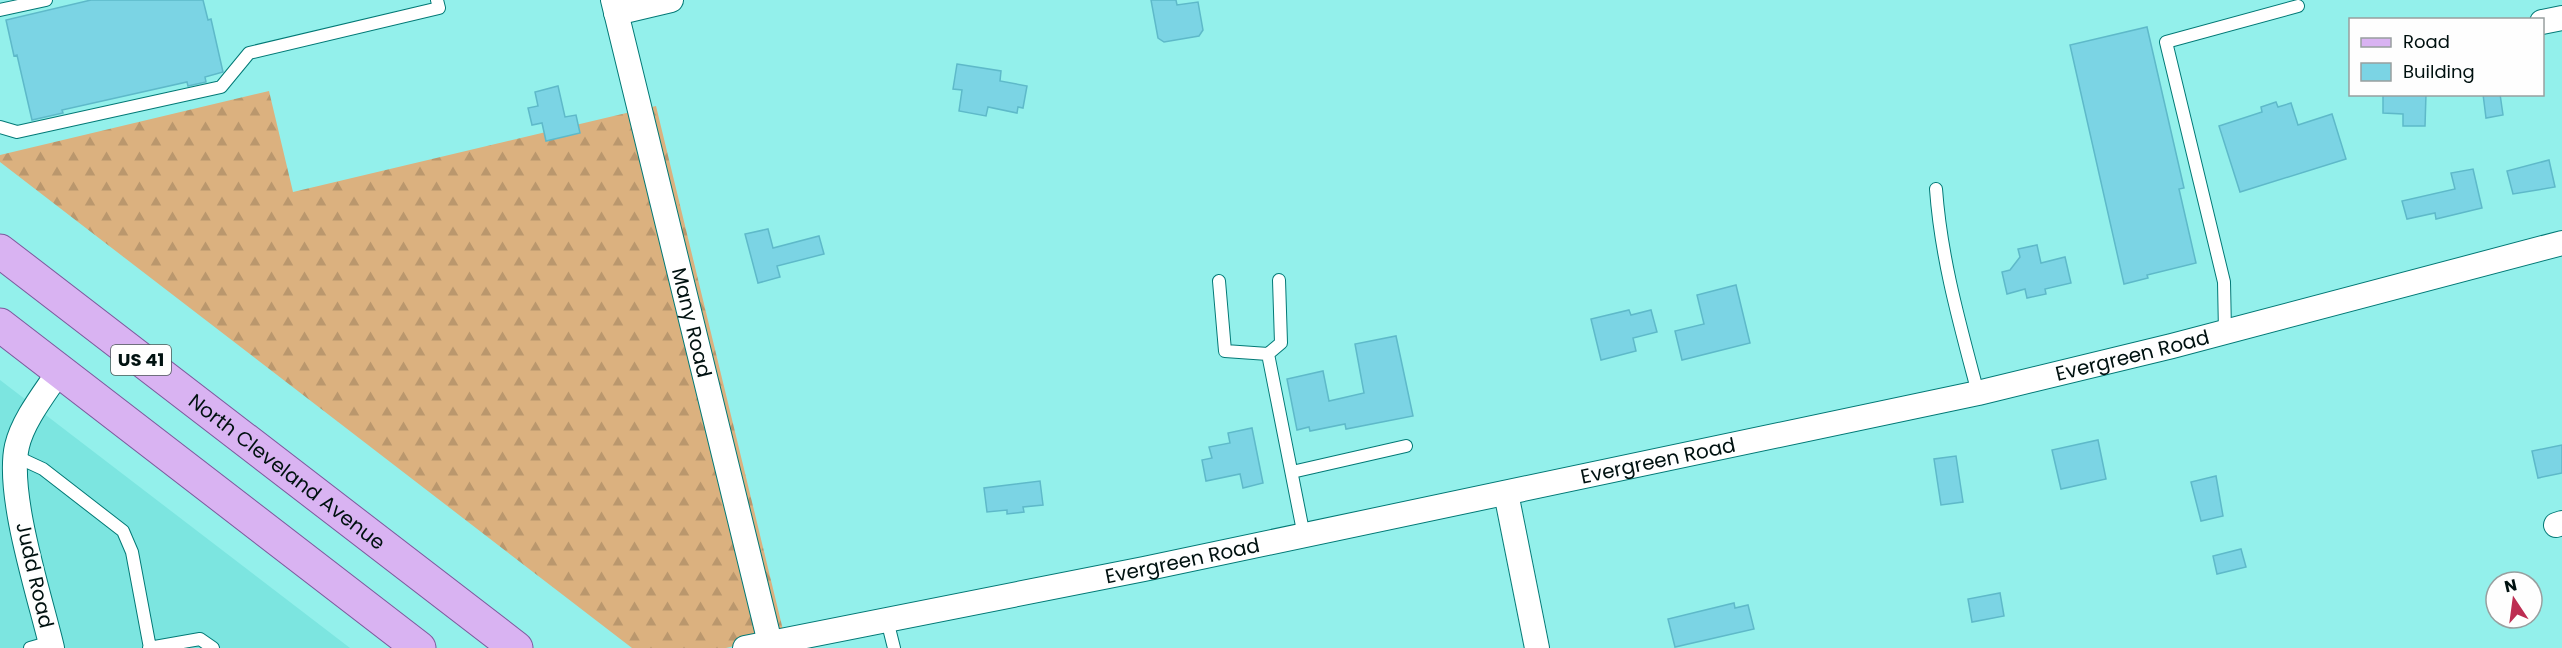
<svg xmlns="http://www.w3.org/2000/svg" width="2562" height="648" viewBox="0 0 2562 648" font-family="Poppins,sans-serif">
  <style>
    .built { fill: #7ce5e0 }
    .forest { fill: url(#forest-firs) }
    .building { fill: #7bd4e4; stroke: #5eb9c9; stroke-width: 1.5 }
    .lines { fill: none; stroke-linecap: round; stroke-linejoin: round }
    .lane-casing { stroke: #027976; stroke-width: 14 }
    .street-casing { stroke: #027976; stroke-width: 26 }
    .primary-casing { stroke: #7d599d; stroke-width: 35 }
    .lane { stroke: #fff; stroke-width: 12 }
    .street { stroke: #fff; stroke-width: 24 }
    .primary { stroke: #d9b3f2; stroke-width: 33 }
    .labels { text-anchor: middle; stroke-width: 4.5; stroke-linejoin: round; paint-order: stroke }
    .shield { fill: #fefefe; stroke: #4c5857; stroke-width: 1.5 }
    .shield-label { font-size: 18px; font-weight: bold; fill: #001110 }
    .street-label { font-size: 20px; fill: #001110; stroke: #fefefe }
  </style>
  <defs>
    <pattern id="forest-firs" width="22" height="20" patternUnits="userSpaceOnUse" patternTransform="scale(1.5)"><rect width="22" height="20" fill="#dbb17f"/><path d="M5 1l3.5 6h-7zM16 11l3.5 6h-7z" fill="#ba976d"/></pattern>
  </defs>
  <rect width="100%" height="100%" fill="#93f0eb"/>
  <path class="built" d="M0,380L350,648H0Z"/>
  <path class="forest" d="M269,91L293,192L656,106L784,634L726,648H632L0,162V155Z"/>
  <path class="building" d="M91,0H203L208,20L211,19L223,72L205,77L206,82L188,86L187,82L62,110L63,113L32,120L17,55L14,56L6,20Z
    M1151,0H1176L1177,5L1198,2L1203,30L1199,36L1164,42L1158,38Z
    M2147,27L2184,188L2179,189L2196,263L2147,275L2148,278L2124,284L2070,45Z
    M957,64L1001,71L1000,81L1027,86L1023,108L1018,107L1017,113L988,107L986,116L959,111L962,90L953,89Z
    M558,86L565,117L576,115L580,133L546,141L542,123L532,125L528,108L538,106L535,92Z
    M2383,94H2426L2425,126H2403V114L2383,113Z
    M2483,94H2500L2503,115L2486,118Z
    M2276,102L2278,107L2291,103L2298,125L2332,114L2346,159L2240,192L2219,126L2262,112L2261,107Z
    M2549,160L2555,187L2513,194L2507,171Z
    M2473,169L2482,208L2436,219L2435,213L2407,219L2402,201L2455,189L2451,173Z
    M768,229L773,248L819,236L824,254L777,266L780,277L758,283L745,234Z
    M2037,245L2041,263L2065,257L2071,283L2045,289L2046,294L2027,298L2025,289L2007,294L2002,272L2010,270L2020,257L2018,249Z
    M1736,285L1750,343L1682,360L1675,331L1704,324L1697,295Z
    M1629,310L1631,315L1651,310L1657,332L1633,338L1636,351L1601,360L1591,319Z
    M1396,336L1413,416L1346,429L1345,424L1310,431L1309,427L1297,430L1287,379L1323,371L1329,401L1364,393L1355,344Z
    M1252,428L1263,483L1243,488L1240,474L1206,481L1202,460L1212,458L1209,447L1230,443L1228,433Z
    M2098,440L2106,479L2061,489L2052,450Z
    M2562,445V473L2538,478L2532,451Z
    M1956,456L1963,502L1941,505L1934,459Z
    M2216,476L2223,516L2201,521L2191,482Z
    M1040,481L1043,505L1023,507L1024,512L1007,514V510L987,512L984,488Z
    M2241,549L2246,567L2217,574L2213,556Z
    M2000,593L2004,616L1972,622L1968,599Z
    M1734,603L1735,608L1748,605L1754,629L1675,647L1668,619Z"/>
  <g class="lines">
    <g class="lane-casing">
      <path id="lane" d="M0,10L46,0
        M0,127L17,132L221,87L249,53L439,8L437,0
        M1936,189C1941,259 1960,325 1978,393
        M1219,281L1225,351L1268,354L1304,536
        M2225,332L2224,282L2166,42L2298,6
        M1268,354L1281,343L1279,280
        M15,456L43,469L123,531L132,552L150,648
        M1292,472L1406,446
        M887,620L894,648
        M30,648L51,642
        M149,648L200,639L213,648"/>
    </g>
    <g class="street-casing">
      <g id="street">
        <path id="s1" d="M613,0L770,643"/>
        <path d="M616,13L671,0"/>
        <path d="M2542,22L2562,18"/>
        <path d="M1506,493L1537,648"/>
        <path d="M2556,525L2562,523"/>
        <path d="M52,648C40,597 6,494 17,446C23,420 45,393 60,370"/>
        <path id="s2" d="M745,648L1144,569L1978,393L2172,346L2562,243"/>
      </g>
    </g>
    <g class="primary-casing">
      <g id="primary">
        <path id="s3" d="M0,251L516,648"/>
        <path d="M0,325L419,648"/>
      </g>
    </g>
    <use href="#lane" class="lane"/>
    <use href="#street" class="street"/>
    <use href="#primary" class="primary"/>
  </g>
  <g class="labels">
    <rect class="shield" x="111" y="345" width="60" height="30" rx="4.5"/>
    <g class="shield-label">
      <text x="141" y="366">US 41</text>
    </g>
    <g class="street-label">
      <text dy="7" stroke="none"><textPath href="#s1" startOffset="332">Many Road</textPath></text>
      <text dy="7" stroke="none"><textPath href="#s2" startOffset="1418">Evergreen Road</textPath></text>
      <text dy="7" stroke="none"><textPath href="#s2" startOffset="932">Evergreen Road</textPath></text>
      <text dy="7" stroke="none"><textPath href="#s3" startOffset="362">North Cleveland Avenue</textPath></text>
      <text dy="7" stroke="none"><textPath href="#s2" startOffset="446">Evergreen Road</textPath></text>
      <text transform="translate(35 575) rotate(77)" y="7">Judd Road</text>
    </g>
  </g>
  <rect x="2349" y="18" width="195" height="78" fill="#fefefe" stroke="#989f9f" stroke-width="1.5"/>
  <rect x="2361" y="38" width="30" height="9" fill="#d9b3f2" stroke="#989f9f" stroke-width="1.5"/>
  <text x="2403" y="48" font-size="18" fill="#001110">Road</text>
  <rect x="2361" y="63" width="30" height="18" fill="#7bd4e4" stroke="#989f9f" stroke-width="1.5"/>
  <text x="2403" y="78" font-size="18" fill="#001110">Building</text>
  <g transform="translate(2514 600) rotate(347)"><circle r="28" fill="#fefefe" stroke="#989f9f" stroke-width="1.5"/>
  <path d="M0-4.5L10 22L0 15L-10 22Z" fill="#bd2d52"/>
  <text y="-9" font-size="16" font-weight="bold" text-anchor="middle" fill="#001110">N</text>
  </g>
</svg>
